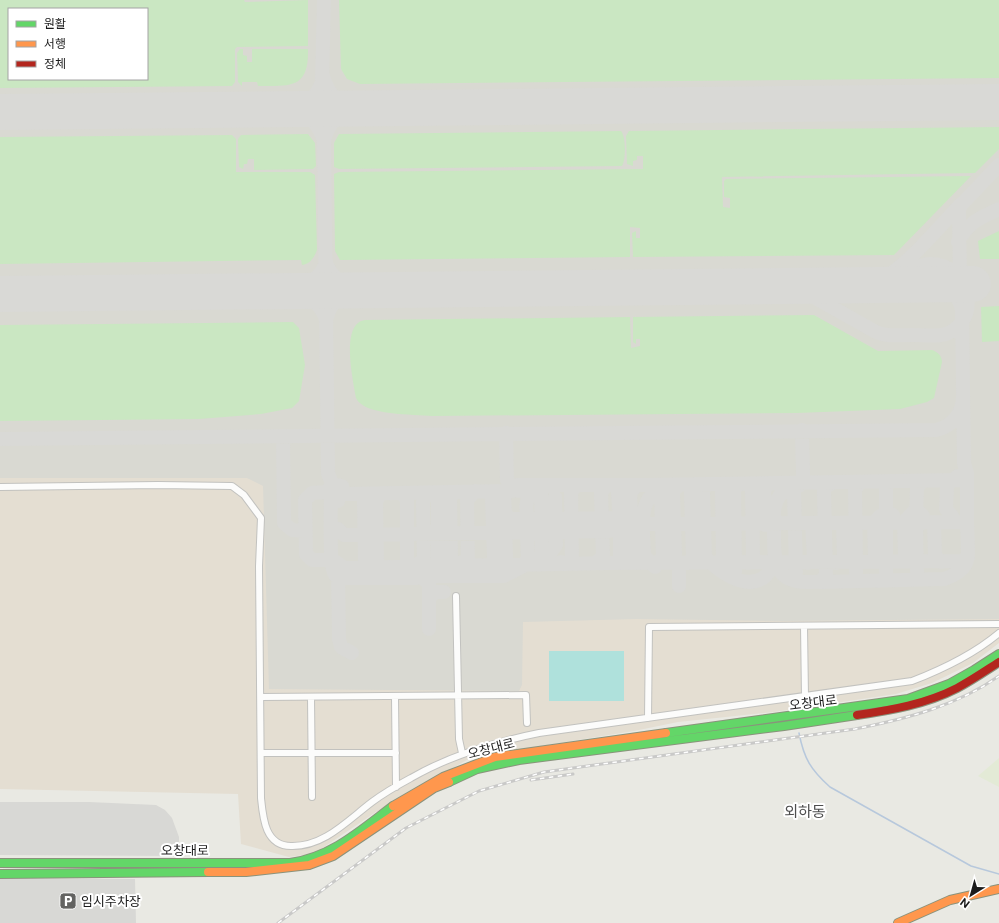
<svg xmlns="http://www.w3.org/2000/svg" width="999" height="923" viewBox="0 0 999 923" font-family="'Public Sans','Noto Sans KR',sans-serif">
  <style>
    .residential { fill: #d8d8d5 }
    .military { fill: #e4ded2; fill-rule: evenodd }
    .airport { fill: #d9d9d2; fill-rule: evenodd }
    .farmland { fill: #e3ead6 }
    .grass { fill: #cae7c2; fill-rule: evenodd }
    .pitch { fill: #afe1dc }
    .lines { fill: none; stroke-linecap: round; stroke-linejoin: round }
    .stream { stroke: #b7c8dc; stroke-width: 1.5 }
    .taxiway { stroke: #d9d9d6; stroke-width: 14 }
    .runway { stroke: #d9d9d6; stroke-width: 36 }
    .street-casing { stroke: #c2c2bf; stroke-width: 8 }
    .fast-casing { stroke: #8a937c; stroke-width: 10 }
    .slow-casing { stroke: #8a937c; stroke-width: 10 }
    .jam-casing { stroke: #8a937c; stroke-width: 10 }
    .street { stroke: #fcfcfb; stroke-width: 6 }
    .fast { stroke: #63d668; stroke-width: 8 }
    .slow { stroke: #ff974d; stroke-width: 8 }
    .jam { stroke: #b3261e; stroke-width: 8 }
    .rail-casing { stroke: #c9c9c8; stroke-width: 3 }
    .rail { stroke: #fff; stroke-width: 1.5; stroke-dasharray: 4.5; stroke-linecap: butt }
    .labels { text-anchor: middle; stroke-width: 4; stroke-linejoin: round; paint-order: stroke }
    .street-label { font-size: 13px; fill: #1b1b1b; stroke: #fff }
    .poi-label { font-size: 13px; fill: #1b1b1b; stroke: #fff; text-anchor: start }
    .quarter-label { font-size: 15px; fill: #4e4e4e; stroke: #fff }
  </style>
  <rect width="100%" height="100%" fill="#e9e9e3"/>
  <path class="residential" d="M0,802H89L156,805L165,810L172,818L179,837V853L177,856L0,855Z
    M0,878L135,879L136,923H0Z"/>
  <path class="military" d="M0,0H999V643L973,663L932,683L896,694L774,712L678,722L634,731L472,757L376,812L321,849L304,855L289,857L241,844L238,794L0,789ZM9,9H147V79H9Z"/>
  <path class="airport" d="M0,0H999V619L784,621L637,619L523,622L522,685L519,691L269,689L263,486L247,478H0ZM9,9H147V79H9Z"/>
  <path class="farmland" d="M999,758V787L978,776Z"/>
  <path class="grass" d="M0,0H244L245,2L308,0V46L237,47L235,49V82L232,86L0,88ZM9,9H147V79H9Z
    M339,0H999V78L360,84L347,79L341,69Z
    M240,49H243V55L247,56V62H252V49H308C309,89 291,86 258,86L257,82H242V86L238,82L237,53Z
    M999,127V149L975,173L722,177L723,207L730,208V198L724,197V181L726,179L971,176L894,255L633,257L632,233L636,231V238H640V228L630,227V257L340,260L335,251L334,174L339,172L643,169V156H637V160L633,161V166L627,164L626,136L629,131Z
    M621,131C626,136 626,160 622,166L339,169L334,167V143L339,134Z
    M308,134L315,143L316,166L313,169L254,170V159H248L247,164H244L243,169L239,167L238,139L241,135Z
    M232,135L236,139V172H310L315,175L317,250C314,258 310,264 302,265L301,260L0,264V137Z
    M999,231V259H980L978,241Z
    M999,306V341L982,342L981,307Z
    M814,315L878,351L932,350C938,352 942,356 942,362L934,398L927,402L900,409L797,413L432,416C414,414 364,416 356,398C353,381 340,323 365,320L630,317L631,348L640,346V339H636V344L633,342V317Z
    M293,322L299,328L305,365L299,401L292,408L261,414L199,419L0,421V325Z"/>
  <path class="pitch" d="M549,651H624V701H549Z"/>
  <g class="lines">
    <path class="stream" d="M799,733C804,759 811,770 830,787L971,866L999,874"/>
    <path class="taxiway" d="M323,76C328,94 340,107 359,108
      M293,109C307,106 317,95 322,82L324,0
      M293,109C309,115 320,125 324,142
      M958,242C967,223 981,217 999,209
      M326,263C332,279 343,283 357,290
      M960,282L959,209L962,204L999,165
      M871,285C901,274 938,228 961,204
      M794,286L876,332C887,337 900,335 912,335C922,335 936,337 946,334C983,321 969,263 930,264C911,265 904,282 887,285
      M287,291C304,292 321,302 326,320
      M287,291C302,287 323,279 326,261
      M327,317C331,302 342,293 357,290
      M802,430L803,475
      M506,433L507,480L510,485L519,491
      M283,436L284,523L292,530L305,531
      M0,439L936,430C953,426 963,413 963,396
      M891,481L886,487V511L893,515
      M707,484L703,491L705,557C718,571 744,590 763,578C770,573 774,565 774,557
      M332,485L336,491L344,494L504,491H512L518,485H647L960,480L963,479L967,473
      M624,485L618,492L620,524L963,522L967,517V473L964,463L962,310C959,296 950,286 936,284
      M342,486L332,484L328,473L324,142C327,121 342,111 362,108
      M799,486C792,487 785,490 780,495C772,506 774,519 774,531C774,559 773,583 809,582C817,582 823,583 826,574L824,490L828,485L835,482
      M331,491C331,506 329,563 334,573C336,578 340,578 345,578H416L421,576L428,583C430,577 436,574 438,569V540L432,533L438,528V499L433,493L428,494L423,501L424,567L426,574L433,576H504L551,552L556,545L555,497
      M455,492L450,497L451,559L456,566L462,562
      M401,493L407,499V561L414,568L419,563
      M794,493L796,572
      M338,501L331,486L327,492L312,493L305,500L306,554L312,560H333L344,568L608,563L962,561L965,560L968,554L967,517
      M364,501L365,560
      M886,511V572
      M505,514L506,558L500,565L494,558L492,498L498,491L504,496L505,514L511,519L628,518
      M880,516L874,523L875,558L882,562
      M952,516L946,509L947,487L949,483L958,476
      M626,518L620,524V556L628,563L633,557L630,493L637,485
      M916,518L917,488L922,481
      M934,522L935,556L941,562
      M765,525L764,489L770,483
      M338,529L344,535L610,531
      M675,554L673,491L679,485
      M561,562L565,564L572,560L571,491L577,485
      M912,562L905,556L904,522L916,509L923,516
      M539,563L542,558L541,491L547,485
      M595,563L603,557L601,492L607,485
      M657,563L663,557L661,493L667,485
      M688,563L693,557L691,493L693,488L696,484
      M718,563L723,557L722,492L726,484
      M748,563L753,558L752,490
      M808,563L814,557L812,524
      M836,563L840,562L844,558L843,523
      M367,564L371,568L377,561L376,502L379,496L383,493
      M523,565L528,559L527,538L534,532L528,527C527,516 523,498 533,491
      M655,567L644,556C644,531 634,490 670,489
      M338,569L339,639L341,647L352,653
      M917,571L916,528L921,523L925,522
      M735,572L734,489L739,484
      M856,572L855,489L860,483L863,482
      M472,574L468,569L467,500L475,491
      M820,582L944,579C956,575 968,568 968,554
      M679,586V571
      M429,598L435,592H444
      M429,629V573"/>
    <path class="runway" d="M0,112L999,102
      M0,294L973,284"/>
    <g class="street-casing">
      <path id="street" d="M0,487L158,485L232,486L244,495L261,518L259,566L261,798C263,818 265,846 291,846C324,847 348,820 372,802C384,793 398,785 411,778C451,755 494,742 539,733L912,681C943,669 974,654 999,633
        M456,596L459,739L462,753
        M804,626L805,697
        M261,697L526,695L527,723
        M311,697L312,797
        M395,697L396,787
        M648,718L649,627L999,624
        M261,753H396"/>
    </g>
    <g class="fast-casing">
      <path id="fast" d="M666,733L908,699L949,684L974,670L999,654
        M449,782L477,769L519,760L784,726L857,715
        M0,863H290C332,857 361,830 393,806
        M0,874L208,872"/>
    </g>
    <g class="slow-casing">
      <path id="slow" d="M393,806L443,777L495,757L666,733
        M208,872H246L309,865L333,856L434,788L449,782
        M898,923L950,900L999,889"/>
    </g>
    <g class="jam-casing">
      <path id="jam" d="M857,715C891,710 926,704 957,688C972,680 985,671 999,662"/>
    </g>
    <use href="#street" class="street"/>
    <use href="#fast" class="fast"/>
    <use href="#slow" class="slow"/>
    <use href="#jam" class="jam"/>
    <g class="rail-casing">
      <path id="rail" d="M531,780L573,774
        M278,923L406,828L479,791L544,772L855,729C905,719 957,706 999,676"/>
    </g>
    <use href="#rail" class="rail"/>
  </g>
  <defs>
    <g id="parking-square" transform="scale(0.9)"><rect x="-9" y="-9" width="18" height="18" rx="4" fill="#636361" stroke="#fff"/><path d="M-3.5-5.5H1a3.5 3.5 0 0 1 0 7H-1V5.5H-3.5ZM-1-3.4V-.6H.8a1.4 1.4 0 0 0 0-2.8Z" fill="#fff"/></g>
  </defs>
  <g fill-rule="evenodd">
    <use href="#parking-square" x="68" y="901"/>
  </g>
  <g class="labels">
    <g class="street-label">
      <text transform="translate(813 702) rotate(-7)" y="5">오창대로</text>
      <text transform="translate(491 748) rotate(-14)" y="5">오창대로</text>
      <text x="185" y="855">오창대로</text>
    </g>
    <g class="poi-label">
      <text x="81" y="906">임시주차장</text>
    </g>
    <g class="quarter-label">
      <text x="805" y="817">외하동</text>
    </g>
  </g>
  <rect x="8" y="8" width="140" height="72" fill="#ffffff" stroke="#a4a4a4"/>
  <rect x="16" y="21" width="20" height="6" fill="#63d668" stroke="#a4a4a4"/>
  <text x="44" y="28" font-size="12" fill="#1b1b1b">원활</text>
  <rect x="16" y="41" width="20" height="6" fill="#ff974d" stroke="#a4a4a4"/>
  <text x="44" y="48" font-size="12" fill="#1b1b1b">서행</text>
  <rect x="16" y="61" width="20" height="6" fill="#b3261e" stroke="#a4a4a4"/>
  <text x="44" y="68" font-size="12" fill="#1b1b1b">정체</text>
  <g transform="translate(971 895) rotate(217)" stroke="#ffffff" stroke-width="3" paint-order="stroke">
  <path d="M0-3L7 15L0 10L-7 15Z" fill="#1b1b1b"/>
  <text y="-6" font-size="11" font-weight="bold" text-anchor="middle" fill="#1b1b1b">N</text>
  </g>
</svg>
